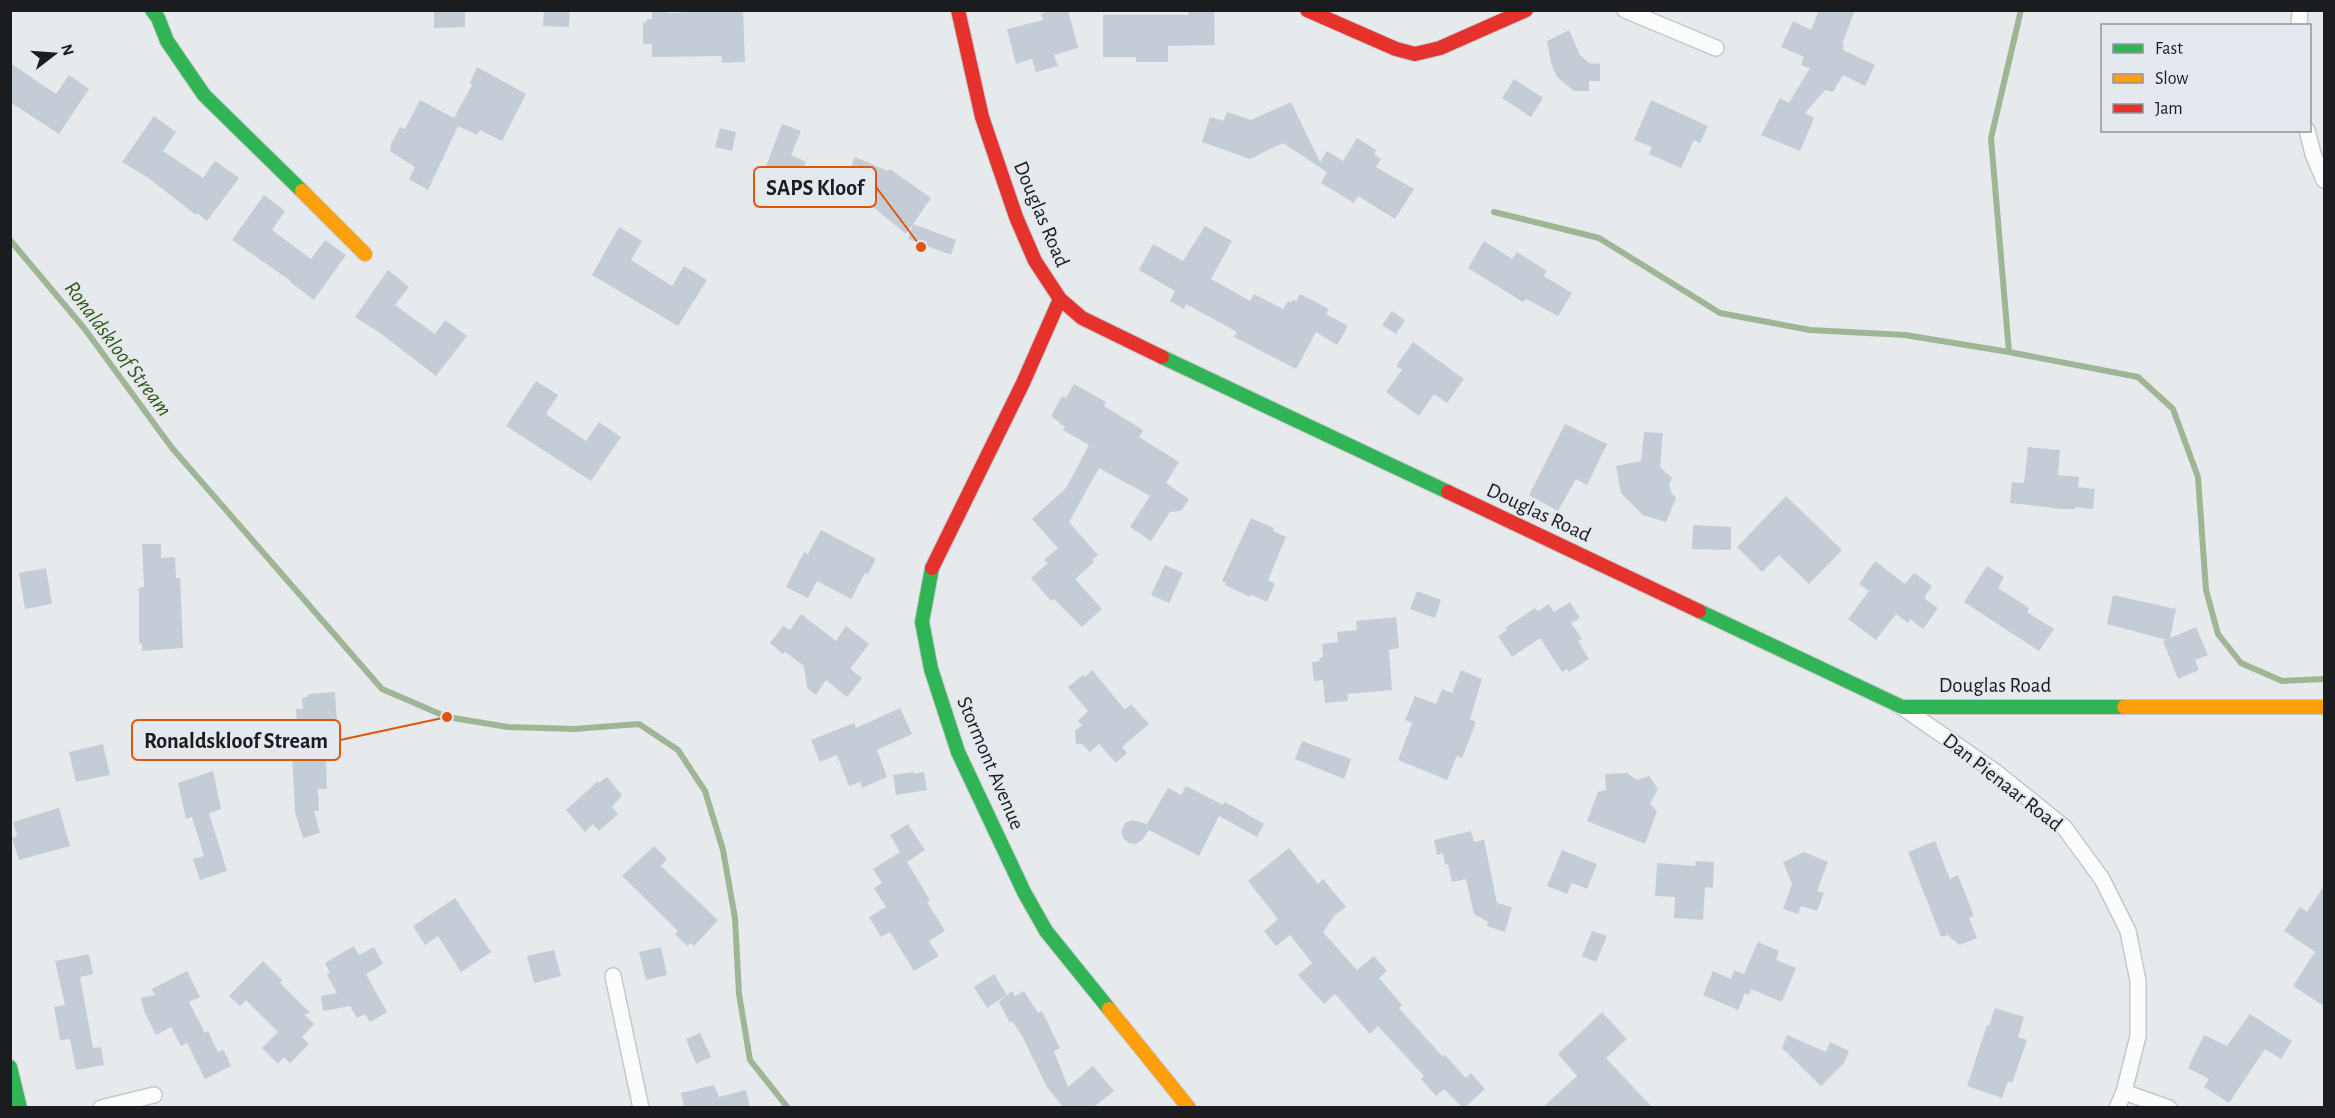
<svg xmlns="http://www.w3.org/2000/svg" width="2335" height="1118" viewBox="0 0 2335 1118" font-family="'Alegreya Sans',sans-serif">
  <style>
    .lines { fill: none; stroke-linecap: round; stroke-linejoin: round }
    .stream { stroke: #9eb695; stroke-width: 6 }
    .building { fill: #c4ccd6 }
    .street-casing { stroke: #c5c8ca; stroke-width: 18 }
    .fast-casing { stroke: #c5c8ca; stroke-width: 16 }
    .slow-casing { stroke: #c5c8ca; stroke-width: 16 }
    .jam-casing { stroke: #c5c8ca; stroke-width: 16 }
    .street { stroke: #fbfcfc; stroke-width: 15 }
    .fast { stroke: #30b455; stroke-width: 14 }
    .slow { stroke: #ff9f0a; stroke-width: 14 }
    .jam { stroke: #e5322d; stroke-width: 14 }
    .labels { text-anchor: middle; stroke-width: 4.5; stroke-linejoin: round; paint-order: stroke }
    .street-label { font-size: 21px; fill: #1a1c1f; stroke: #e4e9f0 }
    .water-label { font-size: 22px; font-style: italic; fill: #2e5711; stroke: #e4e9f0 }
    .leader { fill: none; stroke: #de560d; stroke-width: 2 }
    .callout-dot { fill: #de560d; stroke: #e4e9f0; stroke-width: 2 }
    .callout { fill: #e4e9f0; stroke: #de560d; stroke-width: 2 }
    .callout-label { font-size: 22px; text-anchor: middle; font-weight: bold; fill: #1a1c1f }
  </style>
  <rect width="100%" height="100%" fill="#e7eaed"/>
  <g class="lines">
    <path class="stream" d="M1494,212L1599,238L1720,313L1810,330L1905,335L2009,352L2138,377L2173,409L2198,477L2206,590L2218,634L2241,663L2282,681L2324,679
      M10,240L84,328L172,448L382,689L447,717L508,727L574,729L639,724L678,750L705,791L723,850L735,918L739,994L750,1060L788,1108
      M2009,352L1991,138L2021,10"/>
  </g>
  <path class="building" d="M434,10H465V27L434,28Z
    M544,10H570L569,27L543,26Z
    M652,10H667V13L743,10L745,62L722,63L721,56L652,57V44H643V22L646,23L647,19H652Z
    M1053,10H1068L1078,48L1054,55L1058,66L1036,72L1032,59L1016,64L1007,29L1043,20L1041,14Z
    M1188,10H1214L1215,45L1168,46V62H1136V57H1103V15H1189Z
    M1819,10H1855L1842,44L1844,45L1843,50L1875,65L1865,86L1843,75L1833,92L1825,90L1805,113L1814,118L1800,151L1761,135L1780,98L1789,103L1810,68L1801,65L1804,57L1781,47L1793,21L1811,30Z
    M1569,30L1580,55L1589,63L1600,64V81H1589V91H1574L1557,77L1551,63L1547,41Z
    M10,63L56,94L69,75L89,89L59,134L10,102Z
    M477,67L526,94L502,141L480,130L477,135L458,126L428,190L409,179L415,167L390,151L391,144L400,127L405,129L420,100L454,118L472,85L470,83Z
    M1514,79L1543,98L1531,117L1502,98Z
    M1651,100L1708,126L1700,143L1694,140L1681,168L1649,154L1652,147L1634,140Z
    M1291,102L1320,162L1327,151L1343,161L1357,138L1376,150L1374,154L1381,159L1376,167L1414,189L1395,219L1358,196L1354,203L1321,183L1327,172L1283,143L1250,159L1202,142L1210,117L1223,121L1227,112L1251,120Z
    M154,116L176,132L163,151L203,178L215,161L239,178L207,221L197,213L196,215L147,177L122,162Z
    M782,124L801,131L791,155L806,162L799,179L766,166Z
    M720,128L736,132L732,151L715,147Z
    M855,157L888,171L890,169L931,198L906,234L860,196L866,188L846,180Z
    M264,195L285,211L272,230L311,259L325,240L346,255L314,300L290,282L291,281L232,240Z
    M913,224L956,240L951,255L908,239Z
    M1205,226L1232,241L1211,279L1250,301L1254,294L1283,309L1288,301L1291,303L1293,299L1296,302L1300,294L1329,309L1326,314L1348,326L1337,345L1316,332L1296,369L1234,337L1237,332L1186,304L1184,309L1170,301L1175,291L1139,270L1153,244L1183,261Z
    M619,227L642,241L631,260L672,286L684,266L707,280L678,326L592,275Z
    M1484,241L1512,259L1517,252L1547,271L1544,276L1572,293L1558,316L1526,299L1523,302L1468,268Z
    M388,270L409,287L395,305L435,334L445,320L467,336L436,376L380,333L355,317Z
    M1392,311L1405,320L1396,334L1382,325Z
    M1413,342L1464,379L1447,403L1434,394L1419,416L1386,392L1402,370L1396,366Z
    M536,381L558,395L546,414L586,441L599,422L621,437L591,481L506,426Z
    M1074,384L1106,402L1104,406L1143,430L1139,437L1179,462L1166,483L1189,499L1181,511L1170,512L1151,541L1130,527L1150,496L1099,468L1069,522L1098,555L1092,560L1094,562L1075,579L1102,609L1082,627L1054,599L1051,601L1031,578L1048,563L1044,560L1058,548L1032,519L1066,488L1089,445L1063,430L1065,427L1051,416L1062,396L1066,398Z
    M1565,424L1607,444L1587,485L1576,479L1558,511L1529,495Z
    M1644,432L1663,433L1660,467L1672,478L1669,485L1672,494L1676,498L1666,522L1643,515L1621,493L1616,466L1641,461Z
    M2028,447L2060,450L2058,475L2079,477L2078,487L2095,489L2093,509L2075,507V509H2062L2010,503L2012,482L2024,483Z
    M1786,496L1842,550L1809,584L1779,555L1762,572L1737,547Z
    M1251,518L1274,528L1273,531L1286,537L1268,580L1275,584L1267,602L1250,594V597L1225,585L1226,583L1222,581Z
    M1693,525L1731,527V550L1692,549Z
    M821,530L876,559L868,574L865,573L851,599L817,581L808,598L786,587L804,552L808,554Z
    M142,544H161V558L175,557L176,578H180L183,648L142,651V643L139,644V588L144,587Z
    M1875,561L1905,584L1914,573L1932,586L1924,598L1938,608L1923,629L1910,619L1908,623L1896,614L1876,640L1848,619L1869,591L1859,584Z
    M1165,565L1183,573L1169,603L1151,595Z
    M1987,566L2004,577L1998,588L2029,608L2027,612L2054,629L2039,651L1964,602Z
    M46,568L52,604L25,609L19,573Z
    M1417,591L1441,600L1435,618L1410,609Z
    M2113,595L2176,609L2170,638L2196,627L2208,655L2195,660L2199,670L2178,679L2163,641L2167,640L2107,624Z
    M1570,602L1580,618L1571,623L1582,639L1578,641L1589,659L1569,672L1567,669L1562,672L1540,638L1512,657L1498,636L1507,630L1505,628L1535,608L1538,611L1549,604L1554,612Z
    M801,614L836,641L846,626L869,644L850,669L862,678L847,697L826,680L816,695L807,688L804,666L785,652L783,654L770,643L783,626L790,630Z
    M1396,617L1399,648L1389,650L1392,690L1347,694L1348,701L1325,703L1323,680L1314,681L1312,662L1320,661L1319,658L1323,657L1322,644L1338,642L1337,632L1357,630L1356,621Z
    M1092,670L1125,710L1131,704L1149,724L1122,747L1127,753L1116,763L1099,744L1090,752L1082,744H1076L1075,731L1082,725L1078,721L1088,711L1068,687L1083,675L1085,677Z
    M1461,670L1482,679L1470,719L1476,722L1462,758L1457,756L1447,780L1398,760L1412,723L1405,720L1415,696L1436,704L1442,689L1452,693Z
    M335,692L338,742L334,743L335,760H326L327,789H318L319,811H314L320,833L303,838L295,812L292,752L299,751L296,709H303L302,698L308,697V694Z
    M900,708L912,734L877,750L887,777L862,788L860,782L849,786L837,755L820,762L811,740L854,723L856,728Z
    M1302,741L1351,759L1344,779L1295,759Z
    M103,744L110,775L76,782L69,752Z
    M213,771L221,809L209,813L227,871L200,880L193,859L204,856L192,817L186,819L178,783Z
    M914,772V774L924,772L927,790L896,795L893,775Z
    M1627,773L1637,780L1649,776L1658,789L1650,804L1657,811L1645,844L1587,821L1598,792L1606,790L1605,774Z
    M607,777L622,795L612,807L618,814L599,831L593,824L585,832L566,810L598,781L599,783Z
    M1186,786L1223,805L1224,802L1231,805L1264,824L1257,837L1219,816L1199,856L1149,830L1142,840L1136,844L1129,843L1124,839L1121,832L1125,823L1132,820L1147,824L1168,788L1181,795Z
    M59,808L70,846L19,860L12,838L17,836L13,822Z
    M908,824L925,850L907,862L930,900L927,902L945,931L929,941L939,956L914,971L890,932L881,937L869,917L886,907L874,888L882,883L873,869L900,852L890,835Z
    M1471,831L1474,842L1484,840L1497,903L1512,907L1505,932L1487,926L1488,922L1474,914L1466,879L1452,882L1448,864L1445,865L1443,853L1437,855L1434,840Z
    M1935,841L1950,879L1958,875L1974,916L1969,918L1977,938L1960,945L1947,935L1941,937L1908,852Z
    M654,846L667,859L661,866L718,920L694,946L691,943L687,946L675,934L678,931L622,876Z
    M1289,848L1318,884L1323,879L1346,907L1335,915L1323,932L1357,970L1374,956L1387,971L1379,978L1402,1005L1399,1008L1443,1057L1445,1055L1466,1078L1471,1073L1485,1089L1465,1107H1462L1444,1089L1436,1096L1421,1079L1424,1076L1378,1026L1370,1034L1335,994L1324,1004L1298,975L1312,963L1290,935L1276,946L1264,931L1278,919L1248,881Z
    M1562,850L1597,864L1587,889L1572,883L1567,894L1547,886Z
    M1804,852L1828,862L1817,891L1824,893L1817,911L1801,906L1798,914L1783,909L1792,884L1783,862Z
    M1696,861L1714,862L1713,888L1705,887L1703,920L1674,918L1675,897L1655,896L1657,863L1695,866Z
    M2325,884V1007L2293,986L2315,952L2284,931L2300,907L2307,912Z
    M455,898L491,952L461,972L438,936L425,945L413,926Z
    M1592,931L1607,936L1596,962L1582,956Z
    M1758,942L1779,951L1776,960L1796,968L1782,1002L1751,989L1749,995L1745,993L1738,1010L1703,995L1713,971L1731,979L1734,970L1744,974Z
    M354,946L359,955L374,947L383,964L366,974L387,1012L370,1022L365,1014L357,1018L350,1006L323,1011L321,996L337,993L327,975L330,973L325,963Z
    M661,947L667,975L646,980L639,952Z
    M554,950L561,976L534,983L527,956Z
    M89,954L93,974L80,977L93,1048L101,1047L104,1065L76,1070L70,1039L60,1040L54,1007L65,1005L55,961Z
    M263,961L282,980L280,983L310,1013L304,1014L314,1024L302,1037L309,1044L290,1063L284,1057L278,1064L262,1048L278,1032L246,1000L240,1006L229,996Z
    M187,971L200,997L189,1002L205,1033L208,1031L218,1052L223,1049L231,1066L205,1079L187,1043L181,1046L171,1027L156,1035L144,1011L141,998L155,995L152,989Z
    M994,974L1007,995L987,1008L974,987Z
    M1012,991L1015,996L1024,991L1038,1013L1042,1011L1060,1048L1054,1051L1068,1087L1093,1066L1114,1091L1094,1107H1063L1047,1087L1022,1036L1012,1021L1010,1023L999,1002Z
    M1995,1008L2024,1017L2018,1037L2027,1040L2012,1083L2008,1081L2002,1098L1967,1086L1987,1025L1989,1026Z
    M1602,1012L1627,1039L1606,1058L1652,1107H1543L1577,1076L1558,1054Z
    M2250,1014L2292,1041L2281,1059L2265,1049L2229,1103L2204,1087L2209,1079L2188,1068L2204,1035L2227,1046Z
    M700,1033L711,1057L696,1064L686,1039Z
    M1787,1035L1826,1052L1830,1042L1849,1051L1844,1063L1821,1086L1782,1048Z
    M714,1085L719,1097L746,1090L750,1107H684L681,1093Z"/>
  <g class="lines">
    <g class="street-casing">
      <path id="street" d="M1625,10L1716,48
        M2299,26L2300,10
        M2307,130L2313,154L2324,180
        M1902,707L1997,773L2064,827L2102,879L2128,931L2138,981V1036L2124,1092L2117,1108
        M613,976L641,1108
        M2124,1092L2169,1108
        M101,1108L154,1095"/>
    </g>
    <g class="fast-casing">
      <path id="fast" d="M152,10L158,18L167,41L204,95L302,191
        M1162,357L1448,492
        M932,568L922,622L931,669L958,752L1024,892L1046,931L1109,1009
        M1699,611L1902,707H2124
        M10,1067L20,1108"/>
    </g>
    <g class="slow-casing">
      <path id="slow" d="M302,191L365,254
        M2124,707H2324
        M1109,1009L1189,1108"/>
    </g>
    <g class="jam-casing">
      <path id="jam" d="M958,10L982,117L1016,217L1035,261L1060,299L1082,318L1162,357
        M1307,10L1396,49L1415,54L1440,48L1526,10
        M1448,492L1699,611
        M932,568L1023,383L1060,299"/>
    </g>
    <use href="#street" class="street"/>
    <use href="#fast" class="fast"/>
    <use href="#slow" class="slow"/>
    <use href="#jam" class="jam"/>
  </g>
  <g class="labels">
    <g class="street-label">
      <text transform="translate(1042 214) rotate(67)" y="7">Douglas Road</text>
      <text transform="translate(1539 512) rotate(25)" y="7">Douglas Road</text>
      <text x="1995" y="692">Douglas Road</text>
      <text transform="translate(991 763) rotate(67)" y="7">Stormont Avenue</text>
      <text transform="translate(2003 782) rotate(38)" y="7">Dan Pienaar Road</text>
    </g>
    <g class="water-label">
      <text transform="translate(119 348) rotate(53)" y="8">Ronaldskloof Stream</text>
    </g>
  </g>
  <path class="leader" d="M921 247L876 187M447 717L340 740"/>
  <g class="callout-dot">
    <circle cx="921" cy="247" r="6"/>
    <circle cx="447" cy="717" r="6"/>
  </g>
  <g class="callout">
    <rect x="754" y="167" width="122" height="40" rx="6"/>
    <rect x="132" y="720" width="208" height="40" rx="6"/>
  </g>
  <g class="callout-label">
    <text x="815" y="195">SAPS Kloof</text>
    <text x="236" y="748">Ronaldskloof Stream</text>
  </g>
  <rect width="2335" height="1118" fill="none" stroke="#1a1c1f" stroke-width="24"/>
  <rect x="2101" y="24" width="210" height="108" fill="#e4e9f0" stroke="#93979c" stroke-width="1.5"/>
  <rect x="2113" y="44" width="30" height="9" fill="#30b455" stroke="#93979c" stroke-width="1.5"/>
  <text x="2155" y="54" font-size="18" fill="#1a1c1f">Fast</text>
  <rect x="2113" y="74" width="30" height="9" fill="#ff9f0a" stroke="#93979c" stroke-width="1.5"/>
  <text x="2155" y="84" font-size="18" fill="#1a1c1f">Slow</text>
  <rect x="2113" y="104" width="30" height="9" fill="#e5322d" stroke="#93979c" stroke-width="1.5"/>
  <text x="2155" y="114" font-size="18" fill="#1a1c1f">Jam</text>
  <g transform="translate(54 54) rotate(73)" stroke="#e4e9f0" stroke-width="4.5" paint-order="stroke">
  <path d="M0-4.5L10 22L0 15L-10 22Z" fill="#1a1c1f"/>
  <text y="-9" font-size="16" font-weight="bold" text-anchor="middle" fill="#1a1c1f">N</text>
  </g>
</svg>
